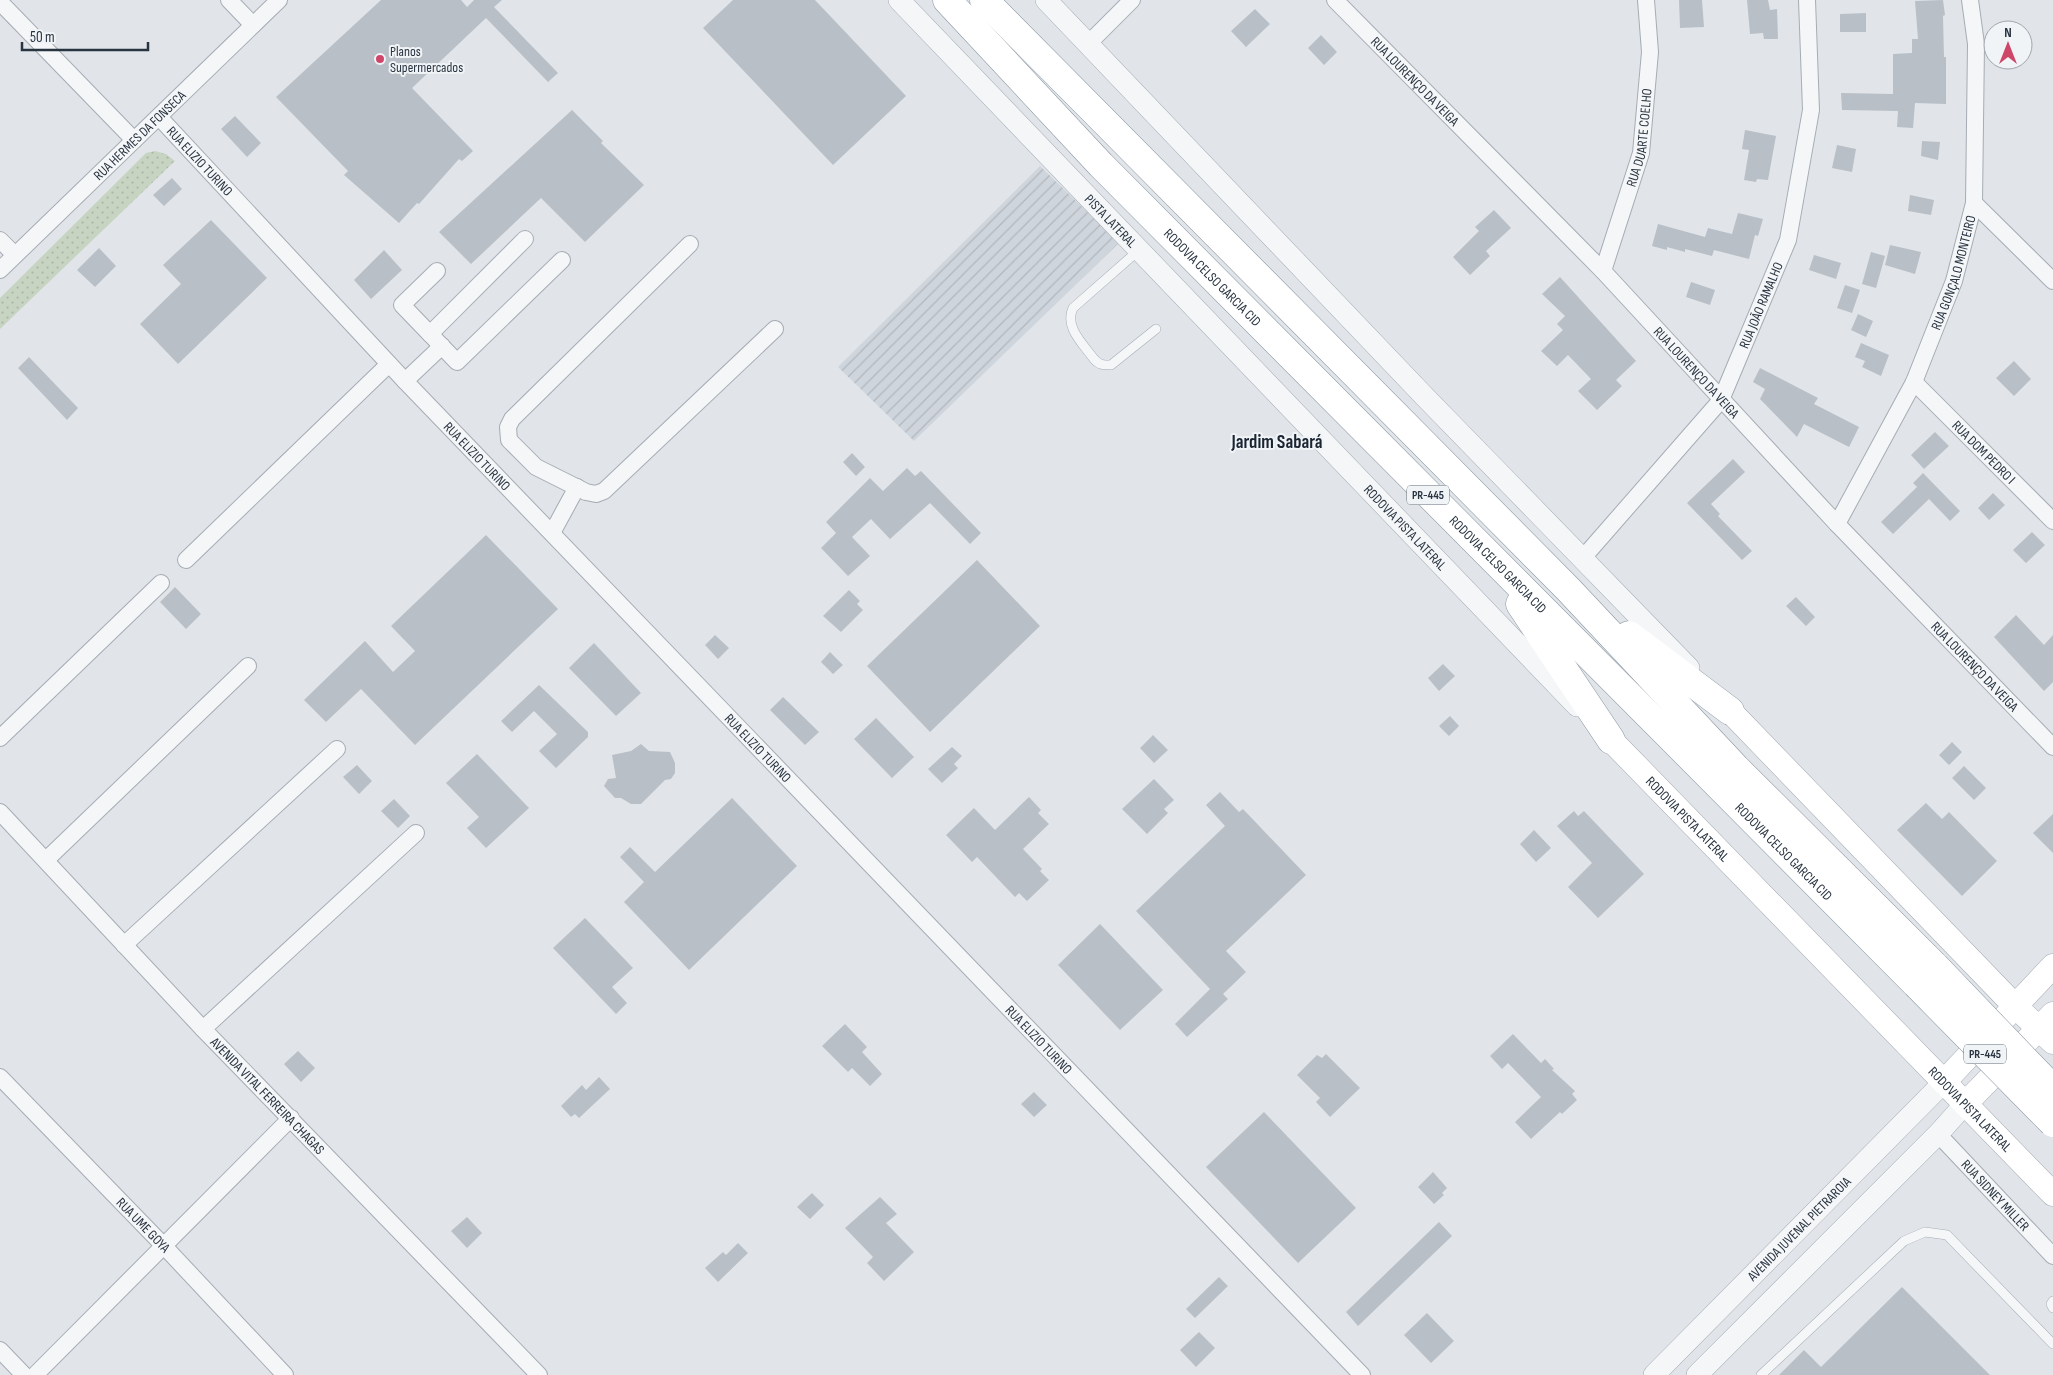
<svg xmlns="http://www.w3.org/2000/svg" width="2053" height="1375" viewBox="0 0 2053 1375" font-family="'Sofia Sans Condensed',sans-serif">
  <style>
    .industrial { fill: url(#industrial-furrows) }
    .grass { fill: url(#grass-dots) }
    .building { fill: #b8bfc6 }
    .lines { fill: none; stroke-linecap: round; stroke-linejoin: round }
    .service-casing { stroke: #a6acb4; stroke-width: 10 }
    .minor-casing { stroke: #a6acb4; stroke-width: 18 }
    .tertiary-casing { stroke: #a6acb4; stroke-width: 22 }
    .secondary-casing { stroke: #a6acb4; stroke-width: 25 }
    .motorway-casing { stroke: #8894a0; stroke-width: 29 }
    .service { stroke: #f4f6f8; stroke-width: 9 }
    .minor { stroke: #f4f6f8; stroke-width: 16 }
    .tertiary { stroke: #f4f6f8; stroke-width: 21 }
    .secondary { stroke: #fff; stroke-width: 24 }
    .motorway { stroke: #fff; stroke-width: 28 }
    .motorway-bridge-casing { stroke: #8894a0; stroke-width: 29; stroke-linecap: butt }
    .motorway-bridge { stroke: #fff; stroke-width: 28 }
    .poi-dot { fill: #ce4668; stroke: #f1f4f7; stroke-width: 2 }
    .labels { text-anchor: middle; stroke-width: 4; stroke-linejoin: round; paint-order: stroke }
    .shield { fill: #f1f4f7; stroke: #656e78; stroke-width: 1 }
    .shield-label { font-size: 12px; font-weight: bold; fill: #293441 }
    .poi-label { font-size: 14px; fill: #293441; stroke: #f1f4f7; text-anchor: start }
    .street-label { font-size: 14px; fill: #293441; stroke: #f1f4f7 }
    .district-label { font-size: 19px; font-weight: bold; fill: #1b2532; stroke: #f1f4f7 }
  </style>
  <defs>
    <pattern id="industrial-furrows" width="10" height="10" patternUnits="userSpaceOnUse" patternTransform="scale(1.25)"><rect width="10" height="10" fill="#cfd5dc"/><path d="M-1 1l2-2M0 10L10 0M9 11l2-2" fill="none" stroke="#b2b7be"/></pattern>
    <pattern id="grass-dots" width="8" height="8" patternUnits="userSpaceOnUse" patternTransform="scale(1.25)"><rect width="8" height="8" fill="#c8d4c2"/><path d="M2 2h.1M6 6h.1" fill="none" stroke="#acb7a8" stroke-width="1.8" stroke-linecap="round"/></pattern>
  </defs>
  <rect width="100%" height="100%" fill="#e1e5ea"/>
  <path class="industrial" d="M1040,166L1119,243L914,441L838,367Z"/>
  <path class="grass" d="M155,151L166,154L175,161L0,329V298L146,153Z"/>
  <path class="building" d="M381,0H461L467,7L474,0H502L494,7L558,73L548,82L486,18L412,88L473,151L462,161L459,159L419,204L417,203L399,223L344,175L348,171L276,97Z
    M733,0H815L906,96L833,165L703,28Z
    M1679,0H1702L1704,27L1680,28Z
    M1747,0H1768L1770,10L1777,9L1778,39H1764L1763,33L1750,34Z
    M1943,0L1945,15L1943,16L1944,57H1946V104L1915,103L1913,128L1897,127L1898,111L1842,110L1841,93L1893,94V54L1912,53V39H1918L1915,1Z
    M1255,9L1270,24L1246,47L1231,31Z
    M1866,13V32H1840V14Z
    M1321,35L1337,52L1324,65L1308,48Z
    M572,110L603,141L601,143L644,185L585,242L541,198L471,264L439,232Z
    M235,116L261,143L247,157L221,129Z
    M1745,130L1776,136L1768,180L1757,179L1756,182L1744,180L1749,150L1742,149Z
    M1922,141L1940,142L1938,160L1921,156Z
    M1837,145L1856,149L1852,172L1832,168Z
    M172,178L182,189L164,206L153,195Z
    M1910,195L1934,200L1931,215L1908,211Z
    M1494,210L1511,228L1486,251L1490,256L1470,275L1453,257L1479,231L1475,227Z
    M1738,213L1763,219L1758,236L1755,235L1749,259L1714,250L1712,256L1685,249V252L1667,247V250L1652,246L1658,224L1705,237L1708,228L1732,234Z
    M211,220L267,278L178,364L140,324L181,284L163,265Z
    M1890,245L1921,252L1915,274L1885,265Z
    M99,248L116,266L95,287L77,270Z
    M384,250L402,270L371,299L354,280Z
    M1871,252L1885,256L1876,288L1862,284Z
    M1814,255L1841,263L1836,279L1809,270Z
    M1560,277L1636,361L1616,380L1622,386L1597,410L1578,391L1591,379L1568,355L1557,366L1541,351L1563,330L1557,324L1565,316L1542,294Z
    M1691,282L1715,290L1710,305L1686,297Z
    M1845,285L1860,290L1852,313L1837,308Z
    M1858,314L1873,321L1866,337L1851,330Z
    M1861,343L1889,355L1881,376L1862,367L1865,361L1855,357Z
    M29,357L78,408L67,420L18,368Z
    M2014,361L2031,379L2014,396L1996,378Z
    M1760,368L1818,398L1814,404L1859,427L1849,447L1804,424L1797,437L1760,399L1765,389L1753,382Z
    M1935,432L1949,446L1924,469L1911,455Z
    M852,453L865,467L856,476L843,462Z
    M1733,459L1745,472L1711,504L1720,514L1718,516L1752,551L1742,560L1687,503Z
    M907,468L915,476L921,471L981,533L970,544L930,503L890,539L871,519L852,537L870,556L848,576L821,548L836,533L826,522L870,478L883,491Z
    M1923,473L1960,511L1950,521L1929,499L1893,534L1881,522L1917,487L1913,483Z
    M1993,493L2005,505L1989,520L1978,508Z
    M2032,532L2045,545L2026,563L2013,550Z
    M486,535L558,609L415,745L361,689L326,722L304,700L365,641L393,672L415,651L391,626Z
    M977,560L1040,626L930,732L867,666Z
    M175,587L201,614L186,629L160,602Z
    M849,590L860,601L857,604L863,610L841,632L823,616Z
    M1796,597L1815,617L1806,626L1786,606Z
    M2016,615L2044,645L2053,635V682L2044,691L1994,637Z
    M715,635L729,648L718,659L705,645Z
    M594,643L641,693L616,716L569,668Z
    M830,652L843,665L833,674L821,662Z
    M1443,664L1455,676L1439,691L1428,678Z
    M539,685L588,732V737L556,768L539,751L557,734L534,711L512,732L501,721Z
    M783,697L819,732L805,745L770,710Z
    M1450,716L1459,726L1449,736L1439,726Z
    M876,718L914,757L892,778L854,739Z
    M1153,735L1168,750L1154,763L1140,748Z
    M1952,742L1962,752L1949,765L1939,755Z
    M641,744L649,751L670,752L675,763V773L671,779L665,780L641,804H631L621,798H615L604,786L608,779L616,778L612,755L631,751Z
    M952,747L962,756L954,764L958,768L942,783L928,769Z
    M477,754L529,808L486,848L467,828L479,817L446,783Z
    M357,765L372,781L359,794L343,777Z
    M1964,766L1986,788L1974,800L1952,778Z
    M1154,779L1174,800L1164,809L1168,813L1147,834L1122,809Z
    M1220,792L1239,812L1243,809L1306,875L1226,951L1246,972L1223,994L1228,999L1187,1037L1175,1024L1210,989L1136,911L1225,826L1206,805Z
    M1029,797L1041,810L1038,813L1049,824L1023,849L1042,869L1040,871L1049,880L1027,901L1019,893L1015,897L977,857L972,862L946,835L974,808L995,830Z
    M732,798L797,866L689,970L624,902L644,882L620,857L630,847L655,872Z
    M394,799L410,816L398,828L381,811Z
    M1926,803L1942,819L1949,812L1997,861L1962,896L1897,830Z
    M1574,811L1578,816L1584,811L1644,874L1598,918L1568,887L1592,863L1557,826Z
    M2053,814V853L2033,833Z
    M1534,830L1551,848L1536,862L1520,844Z
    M585,918L633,968L612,987L627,1003L616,1014L553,948Z
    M1100,924L1163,990L1120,1030L1058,965Z
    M845,1024L867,1047L862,1052L882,1074L870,1086L852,1068L848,1072L822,1046Z
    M1513,1034L1541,1063L1545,1059L1554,1069L1552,1070L1575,1091L1572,1094L1577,1100L1562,1114L1560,1112L1531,1139L1515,1122L1541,1097L1508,1063L1502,1069L1490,1056Z
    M298,1051L315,1068L301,1082L284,1064Z
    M1326,1054L1360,1088L1330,1117L1316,1102L1320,1098L1297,1075L1317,1055L1322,1058Z
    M599,1077L610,1089L579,1118L575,1114L571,1117L561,1106L582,1085L586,1090Z
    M1034,1092L1047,1105L1034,1117L1021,1104Z
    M1264,1112L1356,1208L1298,1263L1206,1167Z
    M1433,1172L1447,1188L1442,1193L1444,1195L1434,1204L1418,1187Z
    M812,1193L824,1205L810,1219L797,1207Z
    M880,1197L897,1214L886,1223L914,1252L884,1281L867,1263L873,1257L845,1228Z
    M467,1217L482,1233L467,1248L451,1231Z
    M1439,1222L1452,1236L1358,1326L1346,1312Z
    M738,1243L748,1253L718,1282L705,1268L723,1252L726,1255Z
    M1219,1277L1228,1286L1195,1318L1186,1309Z
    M1902,1287L1990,1375H1779L1804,1350L1821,1367Z
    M1427,1313L1454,1341L1431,1363L1404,1335Z
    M1199,1332L1215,1348L1196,1367L1180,1350Z"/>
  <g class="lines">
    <g class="service-casing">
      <path id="service" d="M1139,250L1073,308C1064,327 1083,344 1094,359C1099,365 1103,365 1111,365L1156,329
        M2053,1301L2051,1304L2053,1308
        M1761,1375L1904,1241L1925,1232L1947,1235L2053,1344"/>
    </g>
    <g class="minor-casing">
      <g id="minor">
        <path d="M229,0L253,25"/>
        <path id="s1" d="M1335,0L1603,271L1837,524L2053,747"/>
        <path d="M0,2L134,140"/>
        <path d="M1088,44L1132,0"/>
        <path id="s2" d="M159,117L405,381L1362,1375"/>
        <path d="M1974,203L2053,281"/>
        <path d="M0,240L15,255"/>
        <path d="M690,244L512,419L508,427L509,440L536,467L586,492L596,494L604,491L775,329"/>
        <path id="s3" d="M0,270L279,0"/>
        <path d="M437,271L402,305L457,362L562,260"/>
        <path id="s4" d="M1603,271L1641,153L1650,52L1646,0"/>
        <path d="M430,334L525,239"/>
        <path d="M405,381L442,346"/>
        <path id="s5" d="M1914,382L2053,521"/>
        <path id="s6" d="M1837,524L1914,382L1954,281L1974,203L1976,44L1970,0"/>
        <path d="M552,533L577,487"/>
        <path id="s7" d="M1582,559L1721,400L1788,240L1811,110L1807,0"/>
        <path d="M186,560L389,364"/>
        <path d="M0,738L161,583"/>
        <path id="s8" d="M0,812L203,1029L539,1375"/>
        <path d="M46,860L248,666"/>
        <path d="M124,945L337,749"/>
        <path d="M203,1029L416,833"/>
        <path id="s9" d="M0,1077L163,1245L285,1375"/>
        <path id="s10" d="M1938,1134L2053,1256"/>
        <path d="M0,1350L24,1375"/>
        <path d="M35,1375L291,1118"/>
      </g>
    </g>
    <g class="tertiary-casing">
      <g id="tertiary">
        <path id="s11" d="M899,0L1577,706"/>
        <path d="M1046,0L1426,398L1689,668"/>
        <path id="s12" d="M1654,1375L1944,1082"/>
        <path d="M1697,1375L1938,1134L1965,1104"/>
      </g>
    </g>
    <g class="secondary-casing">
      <g id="secondary">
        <path d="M1730,711L2015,1006L2053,1042"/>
        <path id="s13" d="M1611,740L2053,1194"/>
        <path d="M1944,1082L2053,966"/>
        <path d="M1965,1104L2053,1014"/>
      </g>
    </g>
    <g class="motorway-casing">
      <g id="motorway">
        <path id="s14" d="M947,0L1101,165L1916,984"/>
        <path d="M984,0L1568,589L1736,768L1935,966"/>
        <path d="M1520,604L1611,740"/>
        <path d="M1629,635L1730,711"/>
      </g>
    </g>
    <use href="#service" class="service"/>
    <use href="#minor" class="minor"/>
    <use href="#tertiary" class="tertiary"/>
    <use href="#secondary" class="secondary"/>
    <use href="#motorway" class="motorway"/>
    <g class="motorway-bridge-casing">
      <path id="motorway-bridge" d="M1935,966L2053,1089
        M1916,984L2053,1123"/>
    </g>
    <use href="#motorway-bridge" class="motorway-bridge"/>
  </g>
  <circle class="poi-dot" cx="380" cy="59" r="5"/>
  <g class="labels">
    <g class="shield">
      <rect x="1407" y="485.5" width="42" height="19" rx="4"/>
      <rect x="1964" y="1044.5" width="42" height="19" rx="4"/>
    </g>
    <g class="shield-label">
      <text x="1428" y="499">PR-445</text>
      <text x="1985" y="1058">PR-445</text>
    </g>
    <g class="poi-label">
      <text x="390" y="56">Planos<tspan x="390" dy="16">Supermercados</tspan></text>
    </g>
    <g class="street-label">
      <text dy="5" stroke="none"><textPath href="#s1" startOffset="114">RUA LOURENÇO DA VEIGA</textPath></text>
      <text dy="5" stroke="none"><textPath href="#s3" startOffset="194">RUA HERMES DA FONSECA</textPath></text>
      <text dy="5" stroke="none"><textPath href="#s4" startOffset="139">RUA DUARTE COELHO</textPath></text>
      <text dy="5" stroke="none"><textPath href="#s2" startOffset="60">RUA ELIZIO TURINO</textPath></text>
      <text dy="5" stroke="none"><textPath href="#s11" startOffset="306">PISTA LATERAL</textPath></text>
      <text dy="5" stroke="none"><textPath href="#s6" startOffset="278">RUA GONÇALO MONTEIRO</textPath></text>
      <text dy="5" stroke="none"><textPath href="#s14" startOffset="384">RODOVIA CELSO GARCIA CID</textPath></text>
      <text dy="5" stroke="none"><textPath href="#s7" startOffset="314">RUA JOÃO RAMALHO</textPath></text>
      <text dy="5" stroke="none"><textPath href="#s1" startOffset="519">RUA LOURENÇO DA VEIGA</textPath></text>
      <text dy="5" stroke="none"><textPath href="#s5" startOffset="99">RUA DOM PEDRO I</textPath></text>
      <text dy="5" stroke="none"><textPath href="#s2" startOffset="465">RUA ELIZIO TURINO</textPath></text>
      <text dy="5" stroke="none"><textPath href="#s11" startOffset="731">RODOVIA PISTA LATERAL</textPath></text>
      <text dy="5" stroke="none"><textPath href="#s14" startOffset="789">RODOVIA CELSO GARCIA CID</textPath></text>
      <text dy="5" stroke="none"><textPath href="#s1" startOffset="924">RUA LOURENÇO DA VEIGA</textPath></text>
      <text dy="5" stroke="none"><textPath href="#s2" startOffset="870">RUA ELIZIO TURINO</textPath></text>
      <text dy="5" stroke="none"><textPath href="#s13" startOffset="110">RODOVIA PISTA LATERAL</textPath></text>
      <text dy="5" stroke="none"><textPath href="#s14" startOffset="1194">RODOVIA CELSO GARCIA CID</textPath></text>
      <text dy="5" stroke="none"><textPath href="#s2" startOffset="1275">RUA ELIZIO TURINO</textPath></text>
      <text dy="5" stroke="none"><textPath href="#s8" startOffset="390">AVENIDA VITAL FERREIRA CHAGAS</textPath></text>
      <text dy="5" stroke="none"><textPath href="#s13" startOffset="515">RODOVIA PISTA LATERAL</textPath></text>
      <text dy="5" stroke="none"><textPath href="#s10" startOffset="84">RUA SIDNEY MILLER</textPath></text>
      <text dy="5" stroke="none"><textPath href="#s9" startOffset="206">RUA UME GOYA</textPath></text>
      <text dy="5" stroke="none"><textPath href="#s12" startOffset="206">AVENIDA JUVENAL PIETRAROIA</textPath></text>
    </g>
    <g class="district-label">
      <text x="1277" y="448">Jardim Sabará</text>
    </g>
  </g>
  <g transform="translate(2008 45)"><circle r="24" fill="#f1f4f7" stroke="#a1a7ae"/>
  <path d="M0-4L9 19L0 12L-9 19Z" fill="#ce4668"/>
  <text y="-8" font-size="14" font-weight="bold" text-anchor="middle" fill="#293441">N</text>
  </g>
  <path d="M22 42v8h126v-8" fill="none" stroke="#293441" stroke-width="2.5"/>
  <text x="30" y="42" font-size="15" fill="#293441" stroke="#f1f4f7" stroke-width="4" paint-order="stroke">50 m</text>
</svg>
